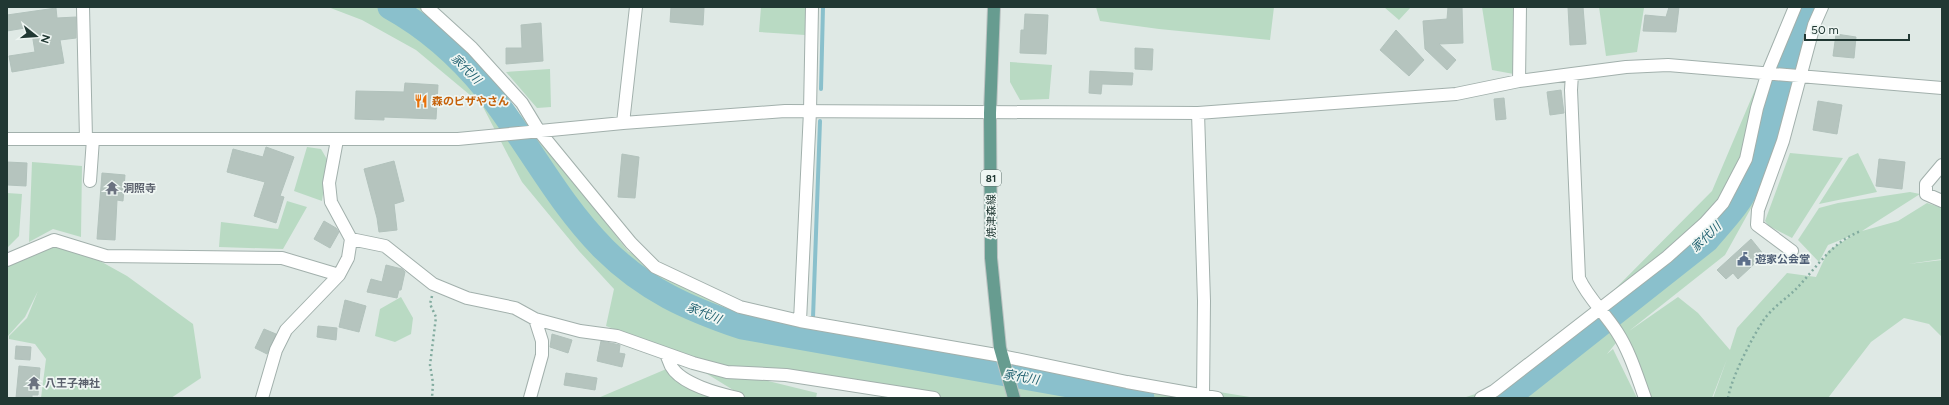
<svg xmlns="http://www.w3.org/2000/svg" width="1949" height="405" viewBox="0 0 1949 405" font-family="Figtree,'Noto Sans JP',sans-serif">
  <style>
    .green { fill: #b9dac3 }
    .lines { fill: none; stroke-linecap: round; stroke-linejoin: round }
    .stream { stroke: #8ac0cc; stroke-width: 4 }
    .river { stroke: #8ac0cc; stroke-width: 25 }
    .building { fill: #b5c4be; stroke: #b2c2bc }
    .minor-casing { stroke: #a2b0ac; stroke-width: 14 }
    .major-casing { stroke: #bcc3c2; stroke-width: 14 }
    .path { stroke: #82ab9f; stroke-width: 2.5; stroke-dasharray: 2 3; stroke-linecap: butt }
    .minor { stroke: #fff; stroke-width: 12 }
    .major { stroke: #679c90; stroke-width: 12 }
    .labels { text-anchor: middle; stroke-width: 3.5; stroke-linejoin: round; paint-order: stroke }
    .shield { fill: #eff6f3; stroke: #5f716d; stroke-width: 1 }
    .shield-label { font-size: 10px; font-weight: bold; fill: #213833 }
    .food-label { font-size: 11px; font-weight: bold; fill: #c56008; stroke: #eff6f3; text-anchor: start }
    .worship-label { font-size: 11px; font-weight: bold; fill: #5b616d; stroke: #eff6f3; text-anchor: start }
    .street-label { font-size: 11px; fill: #213833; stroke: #eff6f3 }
    .service-label { font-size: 11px; font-weight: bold; fill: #4e5e75; stroke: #eff6f3; text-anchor: start }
    .water-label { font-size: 12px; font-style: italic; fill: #206170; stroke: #eff6f3 }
  </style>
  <rect width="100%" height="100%" fill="#dfe9e5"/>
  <path class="green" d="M328,7H422L492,79L628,251L696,293L769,316L1203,395L1213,391L1256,398H927L728,371L817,393L816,398H746L683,359L699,363L606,326L614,289L579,251L522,182L482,105L416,50L362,20Z
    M761,7H805V35L759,32Z
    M1096,7H1274L1270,40L1159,29L1100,21Z
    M1384,7H1411L1399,20Z
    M1482,7H1520L1519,75L1492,70Z
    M1599,7H1649L1644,8L1637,52L1606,56Z
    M1802,7H1821L1802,65L1781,58Z
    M1010,62L1052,65L1049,99L1020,100L1010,82Z
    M550,69L551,107L537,108L506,72Z
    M1757,85L1795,87L1760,192L1725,255L1629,331L1678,297L1698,313L1730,350L1737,328L1787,273L1816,277L1828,251L1853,235L1828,245L1819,262L1798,240L1819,208L1838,203L1910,192L1920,194L1862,231L1898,221L1927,203L1942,208V259L1908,264L1942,260V337L1929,324L1904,318L1871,342L1828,398H1713L1727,359L1712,398H1645L1620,338L1607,354L1613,349L1637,398H1463L1491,389L1615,289L1712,191Z
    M307,147L321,149L328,161L322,201L294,191Z
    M1790,153L1843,158L1792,238L1769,226L1765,221Z
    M1858,153L1877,192L1819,204L1849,157Z
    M32,162L82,166L81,237L53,229L29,242Z
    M7,193L22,194L19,236L7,248Z
    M287,201L307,207L283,249L219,247L221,222L278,229Z
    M54,240L91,256L127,276L193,324L201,378L171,398H41L46,359L35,344L9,339V336L27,318L38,291L25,317L8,336L7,343V267Z
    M401,297L413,318L411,334L395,342L375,336L380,309Z
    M671,367L687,385L740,398H598Z"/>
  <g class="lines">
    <path class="stream" d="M821,89L823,7
      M810,341L813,318L820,121"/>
    <path class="river" d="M390,7C426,27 460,57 486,89C527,141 557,202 604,249C645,290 689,309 742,327L1142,398
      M1507,398L1707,240C1723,221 1741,203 1750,181C1774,125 1786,63 1810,7"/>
  </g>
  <path class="building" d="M671,7L704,8L703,25L670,22Z
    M1448,7H1462L1463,43L1439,44L1456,60L1447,70L1425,49L1423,21L1447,19Z
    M1568,7H1583L1586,44L1570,45Z
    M1669,7H1679L1676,32L1643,31L1645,15L1666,17Z
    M56,8L57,18L76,17V38L60,40L64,63L12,72L9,56L35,52L31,27L7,31V15Z
    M1025,14L1048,15L1046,54L1020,53L1021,30H1024Z
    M541,23L543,61L506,64V48H522L521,25Z
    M1396,30L1424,60L1409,76L1380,50Z
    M1836,34L1856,37L1854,58L1833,56Z
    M1135,48L1153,49L1152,70L1135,69Z
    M1090,71L1133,73L1132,85L1102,84L1101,94L1089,93Z
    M405,83L438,85L436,119L384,117V120L355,119L356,91L404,92Z
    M1561,90L1564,113L1550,115L1547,92Z
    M1504,98L1506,119L1496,120L1494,99Z
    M1818,101L1842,105L1837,134L1813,130Z
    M266,147L294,157L280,196L284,197L276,223L254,216L265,182L227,172L233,149L263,157Z
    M622,154L639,157L635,198L618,197Z
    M1879,159L1905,162L1902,189L1876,186Z
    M394,161L404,201L394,204L397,230L379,232L377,218L364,169Z
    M7,162L27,163L26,186L8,185Z
    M102,173L125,175L123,201L117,200L115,240L97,239Z
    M324,221L336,228L339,232L330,248L314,239Z
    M1751,239L1764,255L1738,279L1733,273L1726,279L1717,270Z
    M386,265L402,269L405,272L401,290H399L397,298L367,292L371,279L382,282Z
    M345,300L366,306L359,332L339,327Z
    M318,326L337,328L336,340L317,337Z
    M264,329L276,334L267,354L255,348Z
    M552,334L572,340L568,353L550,347Z
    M601,341L620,345L619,353L625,354L622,367L597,361Z
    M16,346L31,347L30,360L15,359Z
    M19,366L40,368L38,395H32V398H16Z
    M566,373L597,378L595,390L564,385Z"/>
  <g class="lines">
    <g class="minor-casing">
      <path id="minor" d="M83,7L86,139
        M427,7L472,48L522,103L539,131L598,203L631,243L655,267L740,307L800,321L1002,356L1127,382L1217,398
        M1572,74L1571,90L1579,278C1588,298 1605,313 1617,332C1630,352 1637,376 1645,398
        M1519,81L1520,7
        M1198,113L1204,301L1203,395
        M623,123L636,7
        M7,139H458L623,123L785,111L1198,113L1456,94L1519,81L1572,74L1626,67L1668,65L1942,88
        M1942,165L1926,184V194L1942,201
        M90,181L93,139
        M351,239L385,246L433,284L467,298L515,308L535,319L580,331L617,336L693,363L727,372L786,375L934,398
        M1792,251L1757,225L1758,210L1783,141L1814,25L1822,7
        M7,260L54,240L106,256L282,258L339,275
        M800,321L810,111L812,7
        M666,354C668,358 669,362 671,366C681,384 719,394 738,398
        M262,398L276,350L286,330L339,275L348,258L351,239L331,202L329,183L337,140
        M530,398L542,355V341L535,319
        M1481,398L1494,391L1667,257L1705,223L1723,203L1746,159L1757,108L1768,72L1795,7"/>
    </g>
    <g class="major-casing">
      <path id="major" d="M994,7L990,113L991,258L1000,348L1014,398"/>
    </g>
    <path class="path" d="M432,296L430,304L436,317L430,365L433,383L432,398
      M1728,398C1732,376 1751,340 1763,321C1771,309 1784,300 1794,291C1816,269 1831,242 1861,231"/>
    <use href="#minor" class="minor"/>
    <use href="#major" class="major"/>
  </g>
  <defs>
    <g id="restaurant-bare" transform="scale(1.08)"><path d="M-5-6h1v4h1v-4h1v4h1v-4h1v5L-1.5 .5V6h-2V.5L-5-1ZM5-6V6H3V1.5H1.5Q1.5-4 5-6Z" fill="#e8710a" stroke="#eff6f3" stroke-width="2.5" paint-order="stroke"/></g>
    <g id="temple-bare" transform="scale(1.08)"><path d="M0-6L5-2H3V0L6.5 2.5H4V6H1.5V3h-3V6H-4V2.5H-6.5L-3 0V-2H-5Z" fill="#6b7280" stroke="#eff6f3" stroke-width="2.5" paint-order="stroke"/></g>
    <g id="civic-bare" transform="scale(1.08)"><path d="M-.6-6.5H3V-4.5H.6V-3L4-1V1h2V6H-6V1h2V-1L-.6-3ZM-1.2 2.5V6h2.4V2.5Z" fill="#5c6f8a" stroke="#eff6f3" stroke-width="2.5" paint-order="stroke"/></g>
  </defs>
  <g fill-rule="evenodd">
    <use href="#restaurant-bare" x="421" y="101"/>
    <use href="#temple-bare" x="112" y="188"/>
    <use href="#civic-bare" x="1744" y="259"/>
    <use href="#temple-bare" x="34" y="383"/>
  </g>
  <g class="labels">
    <rect class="shield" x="981" y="170" width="20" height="16" rx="3"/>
    <g class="shield-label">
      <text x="991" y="182">81</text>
    </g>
    <g class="food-label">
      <text x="432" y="105">森のピザやさん</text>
    </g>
    <g class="worship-label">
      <text x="123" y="192">洞照寺</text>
      <text x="45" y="387">八王子神社</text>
    </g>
    <g class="street-label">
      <text transform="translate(991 216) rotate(-90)" y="4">焼津森線</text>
    </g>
    <g class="service-label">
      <text x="1755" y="263">遊家公会堂</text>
    </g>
    <g class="water-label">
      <text transform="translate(466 69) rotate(45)" y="4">家代川</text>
      <text transform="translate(1706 237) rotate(-44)" y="4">家代川</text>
      <text transform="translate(704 313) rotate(22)" y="4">家代川</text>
      <text transform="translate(1021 377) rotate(10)" y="4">家代川</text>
    </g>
  </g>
  <rect width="1949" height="405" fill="none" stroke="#213833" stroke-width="16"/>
  <g transform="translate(36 36) rotate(107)" stroke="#eff6f3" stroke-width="3" paint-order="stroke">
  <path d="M0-3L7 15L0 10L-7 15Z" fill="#213833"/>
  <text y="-6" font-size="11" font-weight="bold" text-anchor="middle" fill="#213833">N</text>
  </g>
  <path d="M1805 34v6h104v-6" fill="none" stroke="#213833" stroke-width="2"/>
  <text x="1811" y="34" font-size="12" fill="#213833" stroke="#eff6f3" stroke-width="3" paint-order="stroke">50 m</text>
</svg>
